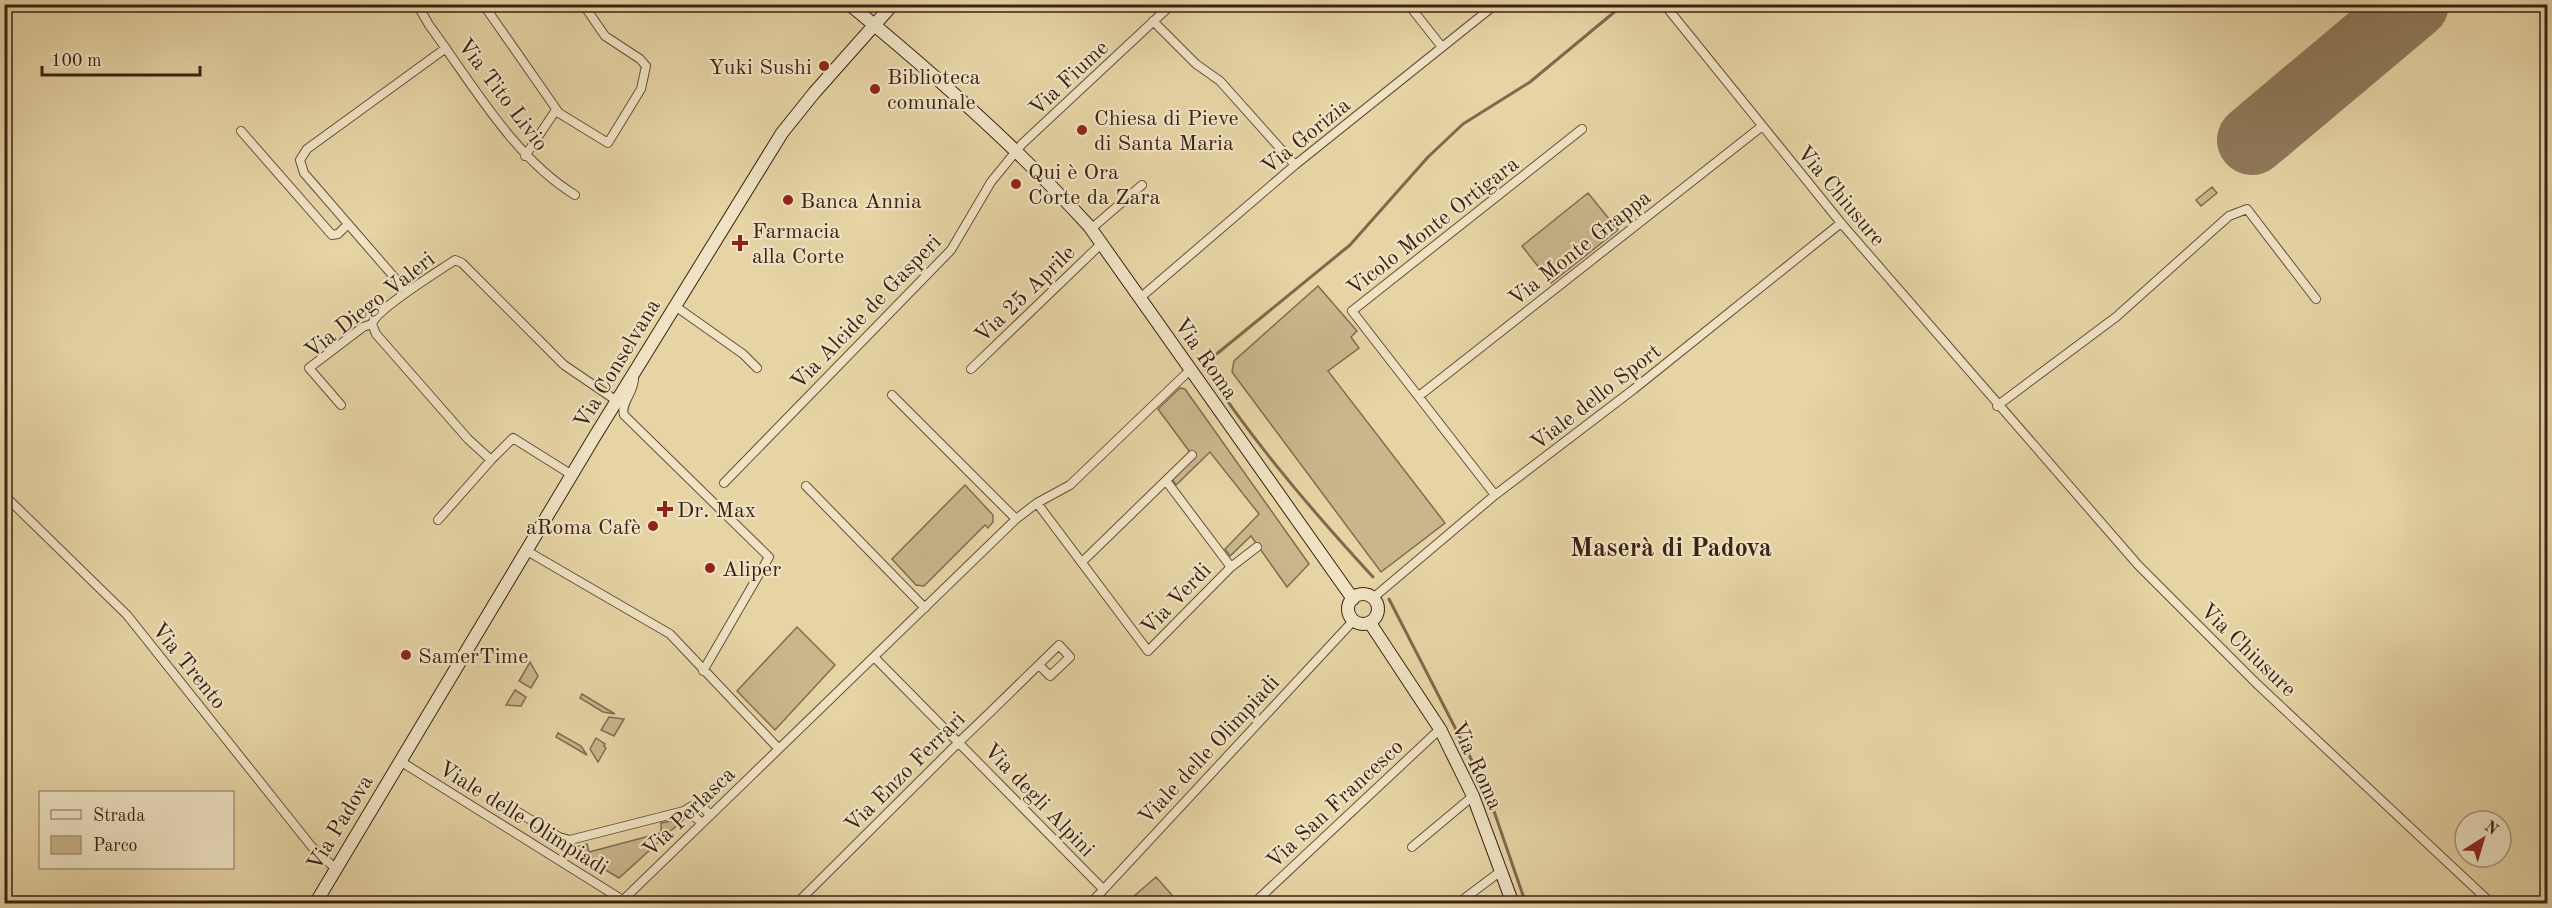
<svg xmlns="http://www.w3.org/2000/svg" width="2552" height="908" viewBox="0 0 2552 908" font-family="'Old Standard TT',serif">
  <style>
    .green { fill: #c9b68c; stroke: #826c50; stroke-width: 1.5 }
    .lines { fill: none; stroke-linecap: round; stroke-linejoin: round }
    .stream { stroke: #7f684e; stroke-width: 3 }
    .runway { stroke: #907b5c; stroke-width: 70 }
    .minor-casing { stroke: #664e38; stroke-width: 10 }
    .secondary-casing { stroke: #3b2214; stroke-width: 14 }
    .minor { stroke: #efe3c4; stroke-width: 8 }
    .secondary { stroke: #efe3c4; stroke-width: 12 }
    .poi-dot { fill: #8f2418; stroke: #efe3c4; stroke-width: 2 }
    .labels { text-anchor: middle; stroke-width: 4.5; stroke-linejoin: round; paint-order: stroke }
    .poi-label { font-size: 22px; fill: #3b2214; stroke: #efe3c4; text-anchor: start }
    .street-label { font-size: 22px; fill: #3b2214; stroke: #efe3c4 }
    .quarter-label { font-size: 26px; font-weight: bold; fill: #3b2214; stroke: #efe3c4 }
  </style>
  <rect width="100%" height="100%" fill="#e6d4a5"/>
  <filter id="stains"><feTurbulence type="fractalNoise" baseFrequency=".00333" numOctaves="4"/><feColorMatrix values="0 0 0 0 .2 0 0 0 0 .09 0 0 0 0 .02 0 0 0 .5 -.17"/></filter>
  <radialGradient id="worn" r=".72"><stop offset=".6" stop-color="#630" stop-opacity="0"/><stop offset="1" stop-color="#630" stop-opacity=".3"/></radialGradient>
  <path class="green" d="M2212,187L2217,193L2201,206L2196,200Z
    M1588,193L1618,230L1551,283L1522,246Z
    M1318,286L1357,331L1351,337L1359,348L1328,371L1445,523L1381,572L1232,372L1234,361Z
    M1180,388L1185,389L1309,564L1287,587L1251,536L1230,556L1225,549L1259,514L1210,452L1176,485L1172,479L1192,455L1158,409Z
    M965,485L993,515V522L988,528L985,525L924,586L916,585L892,559Z
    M797,627L835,665L775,730L737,691Z
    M530,662L538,676L531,688L519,681Z
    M515,690L526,697L521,706L506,705Z
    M582,694L615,714L603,712L580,698Z
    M609,717L624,719L614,736L601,730Z
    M558,733L581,746L587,755L556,737Z
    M596,738L605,744L604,746L606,748L598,762L590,749Z
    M684,819L619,878L570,849L587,844L589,852L661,833V823Z
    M1156,877L1179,903H1126Z"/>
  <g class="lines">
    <path class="stream" d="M1373,577C1313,512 1253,442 1205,368L1208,361L1350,245L1428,157L1463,124L1530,82L1624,4
      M1389,599L1486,788L1526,904"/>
    <path class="runway" d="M2252,140L2414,4"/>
    <g class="minor-casing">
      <path id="minor" d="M417,4L429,25C472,83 513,157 575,195
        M483,4L559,113L608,143L641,89L646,66L640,59L605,36L583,4
        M1408,4L1442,47
        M1664,4L1841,223L2138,565L2257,684L2492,904
        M1153,21L1196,64L1220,81L1295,165
        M241,131L332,235L338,234L348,224
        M525,156L556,110
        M1091,229L1142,185
        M407,292L304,173L300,160L307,149L446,48
        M1140,298L1295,165L1496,4
        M675,306L743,354L757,368
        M372,324L376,334L468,439L491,460L513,438L572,475
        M971,369L1101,244
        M634,373C636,392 620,402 624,415L769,557L703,671
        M892,395L1016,519
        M1419,396L1761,127
        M341,405L309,368L363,327L372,324C376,309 439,271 455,260L462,263L564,365L617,401
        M1997,406L2116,317L2229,216L2247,209L2316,299
        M724,483L951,250L991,182L1022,144L1172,4
        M806,486L925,608
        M4,495L127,615L312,847L336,869
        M1495,495L1352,311L1582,129
        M1037,503L1148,651L1231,567L1167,482
        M438,520L491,460
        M527,551L670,634L778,748
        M1082,562L1192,455
        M1231,567L1257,547
        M1373,598L1495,495L1634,389L1841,223
        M874,657L1103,889
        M400,761L629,904
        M508,806L559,837L570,840L684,811L692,806H702L710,815
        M684,811L690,813L702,823
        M1412,847L1473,796
        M623,900L1016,519L1037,503L1070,485L1190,370
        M796,904L959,742C993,710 1026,677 1059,645L1070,657L1050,676L1039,665
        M1090,904L1354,620
        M1253,904L1440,729
        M1457,904L1501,871"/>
    </g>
    <g class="secondary-casing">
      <path id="secondary" d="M849,4C933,73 1016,146 1089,226L1353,599
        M1348 609a15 15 0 1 1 30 0a15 15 0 1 1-30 0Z
        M1370,623L1440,729L1473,796L1513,904
        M315,904L595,436L782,133L814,93L893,4"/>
    </g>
    <use href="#minor" class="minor"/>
    <use href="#secondary" class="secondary"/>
  </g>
  <g class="poi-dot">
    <circle cx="824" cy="66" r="6"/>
    <circle cx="875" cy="89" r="6"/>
    <circle cx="1082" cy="130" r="6"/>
    <circle cx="1016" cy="184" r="6"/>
    <circle cx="788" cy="200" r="6"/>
    <path d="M737 234h6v6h6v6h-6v6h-6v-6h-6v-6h6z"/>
    <path d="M662 500h6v6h6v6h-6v6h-6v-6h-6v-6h6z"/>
    <circle cx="653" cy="526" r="6"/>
    <circle cx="710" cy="568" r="6"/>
    <circle cx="406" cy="655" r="6"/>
  </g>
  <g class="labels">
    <g class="poi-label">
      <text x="812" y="74" text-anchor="end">Yuki Sushi</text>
      <text x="887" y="84">Biblioteca<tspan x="887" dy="25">comunale</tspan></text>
      <text x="1094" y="125">Chiesa di Pieve<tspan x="1094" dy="25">di Santa Maria</tspan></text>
      <text x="1028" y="179">Qui è Ora<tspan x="1028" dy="25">Corte da Zara</tspan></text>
      <text x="800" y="208">Banca Annia</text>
      <text x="752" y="238">Farmacia<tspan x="752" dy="25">alla Corte</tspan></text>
      <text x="677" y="517">Dr. Max</text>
      <text x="641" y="534" text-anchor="end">aRoma Cafè</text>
      <text x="722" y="576">Aliper</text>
      <text x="418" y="663">SamerTime</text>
    </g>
    <g class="street-label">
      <text transform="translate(1068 77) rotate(-43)" y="8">Via Fiume</text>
      <text transform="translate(504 94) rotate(53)" y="8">Via Tito Livio</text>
      <text transform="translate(1305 135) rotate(-39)" y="8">Via Gorizia</text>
      <text transform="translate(1842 195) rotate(50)" y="8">Via Chiusure</text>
      <text transform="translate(1432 225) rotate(-38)" y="8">Vicolo Monte Ortigara</text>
      <text transform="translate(1579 247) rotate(-38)" y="8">Via Monte Grappa</text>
      <text transform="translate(1024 293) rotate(-44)" y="8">Via 25 Aprile</text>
      <text transform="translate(369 304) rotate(-38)" y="8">Via Diego Valeri</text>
      <text transform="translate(865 311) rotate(-46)" y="8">Via Alcide de Gasperi</text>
      <text transform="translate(1207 358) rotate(55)" y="8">Via Roma</text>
      <text transform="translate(616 363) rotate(-59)" y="8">Via Conselvana</text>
      <text transform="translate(1595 396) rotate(-38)" y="8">Viale dello Sport</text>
      <text transform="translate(1175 598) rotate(-46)" y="8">Via Verdi</text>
      <text transform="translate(2249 649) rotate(44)" y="8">Via Chiusure</text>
      <text transform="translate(190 665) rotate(51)" y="8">Via Trento</text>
      <text transform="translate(1208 749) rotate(-47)" y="8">Viale delle Olimpiadi</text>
      <text transform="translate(1478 765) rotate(65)" y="8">Via Roma</text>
      <text transform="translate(904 771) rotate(-45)" y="8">Via Enzo Ferrari</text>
      <text transform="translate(1040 799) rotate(46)" y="8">Via degli Alpini</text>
      <text transform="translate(1334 803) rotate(-43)" y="8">Via San Francesco</text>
      <text transform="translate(688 811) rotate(-44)" y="8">Via Perlasca</text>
      <text transform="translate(524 817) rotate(32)" y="8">Viale delle Olimpiadi</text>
      <text transform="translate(339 822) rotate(-59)" y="8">Via Padova</text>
    </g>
    <g class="quarter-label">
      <text x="1671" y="556">Maserà di Padova</text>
    </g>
  </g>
  <rect width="2552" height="908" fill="none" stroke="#e6d4a5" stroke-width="24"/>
  <rect x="6" y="6" width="2540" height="896" fill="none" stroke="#3b2214" stroke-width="3"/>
  <rect x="12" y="12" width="2528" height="884" fill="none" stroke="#3b2214" stroke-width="1.5"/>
  <rect x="39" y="791" width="195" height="78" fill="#efe3c4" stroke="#a7967e" stroke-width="1.5"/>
  <rect x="51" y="810" width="30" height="9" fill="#efe3c4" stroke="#a7967e" stroke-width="1.5"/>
  <text x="93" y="821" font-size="18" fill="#3b2214">Strada</text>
  <rect x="51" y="836" width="30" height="18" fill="#c9b68c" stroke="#a7967e" stroke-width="1.5"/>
  <text x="93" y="851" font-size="18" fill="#3b2214">Parco</text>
  <g transform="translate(2483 839) rotate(37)"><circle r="28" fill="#efe3c4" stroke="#a7967e" stroke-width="1.5"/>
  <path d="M0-4.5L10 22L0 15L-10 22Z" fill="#8f2418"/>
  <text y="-9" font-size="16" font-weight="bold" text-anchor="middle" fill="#3b2214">N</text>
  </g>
  <path d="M42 66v9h158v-9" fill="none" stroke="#3b2214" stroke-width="3"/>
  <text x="51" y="66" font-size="18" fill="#3b2214" stroke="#efe3c4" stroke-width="4.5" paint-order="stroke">100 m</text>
  <rect width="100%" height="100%" filter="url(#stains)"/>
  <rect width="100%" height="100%" fill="url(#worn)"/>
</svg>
